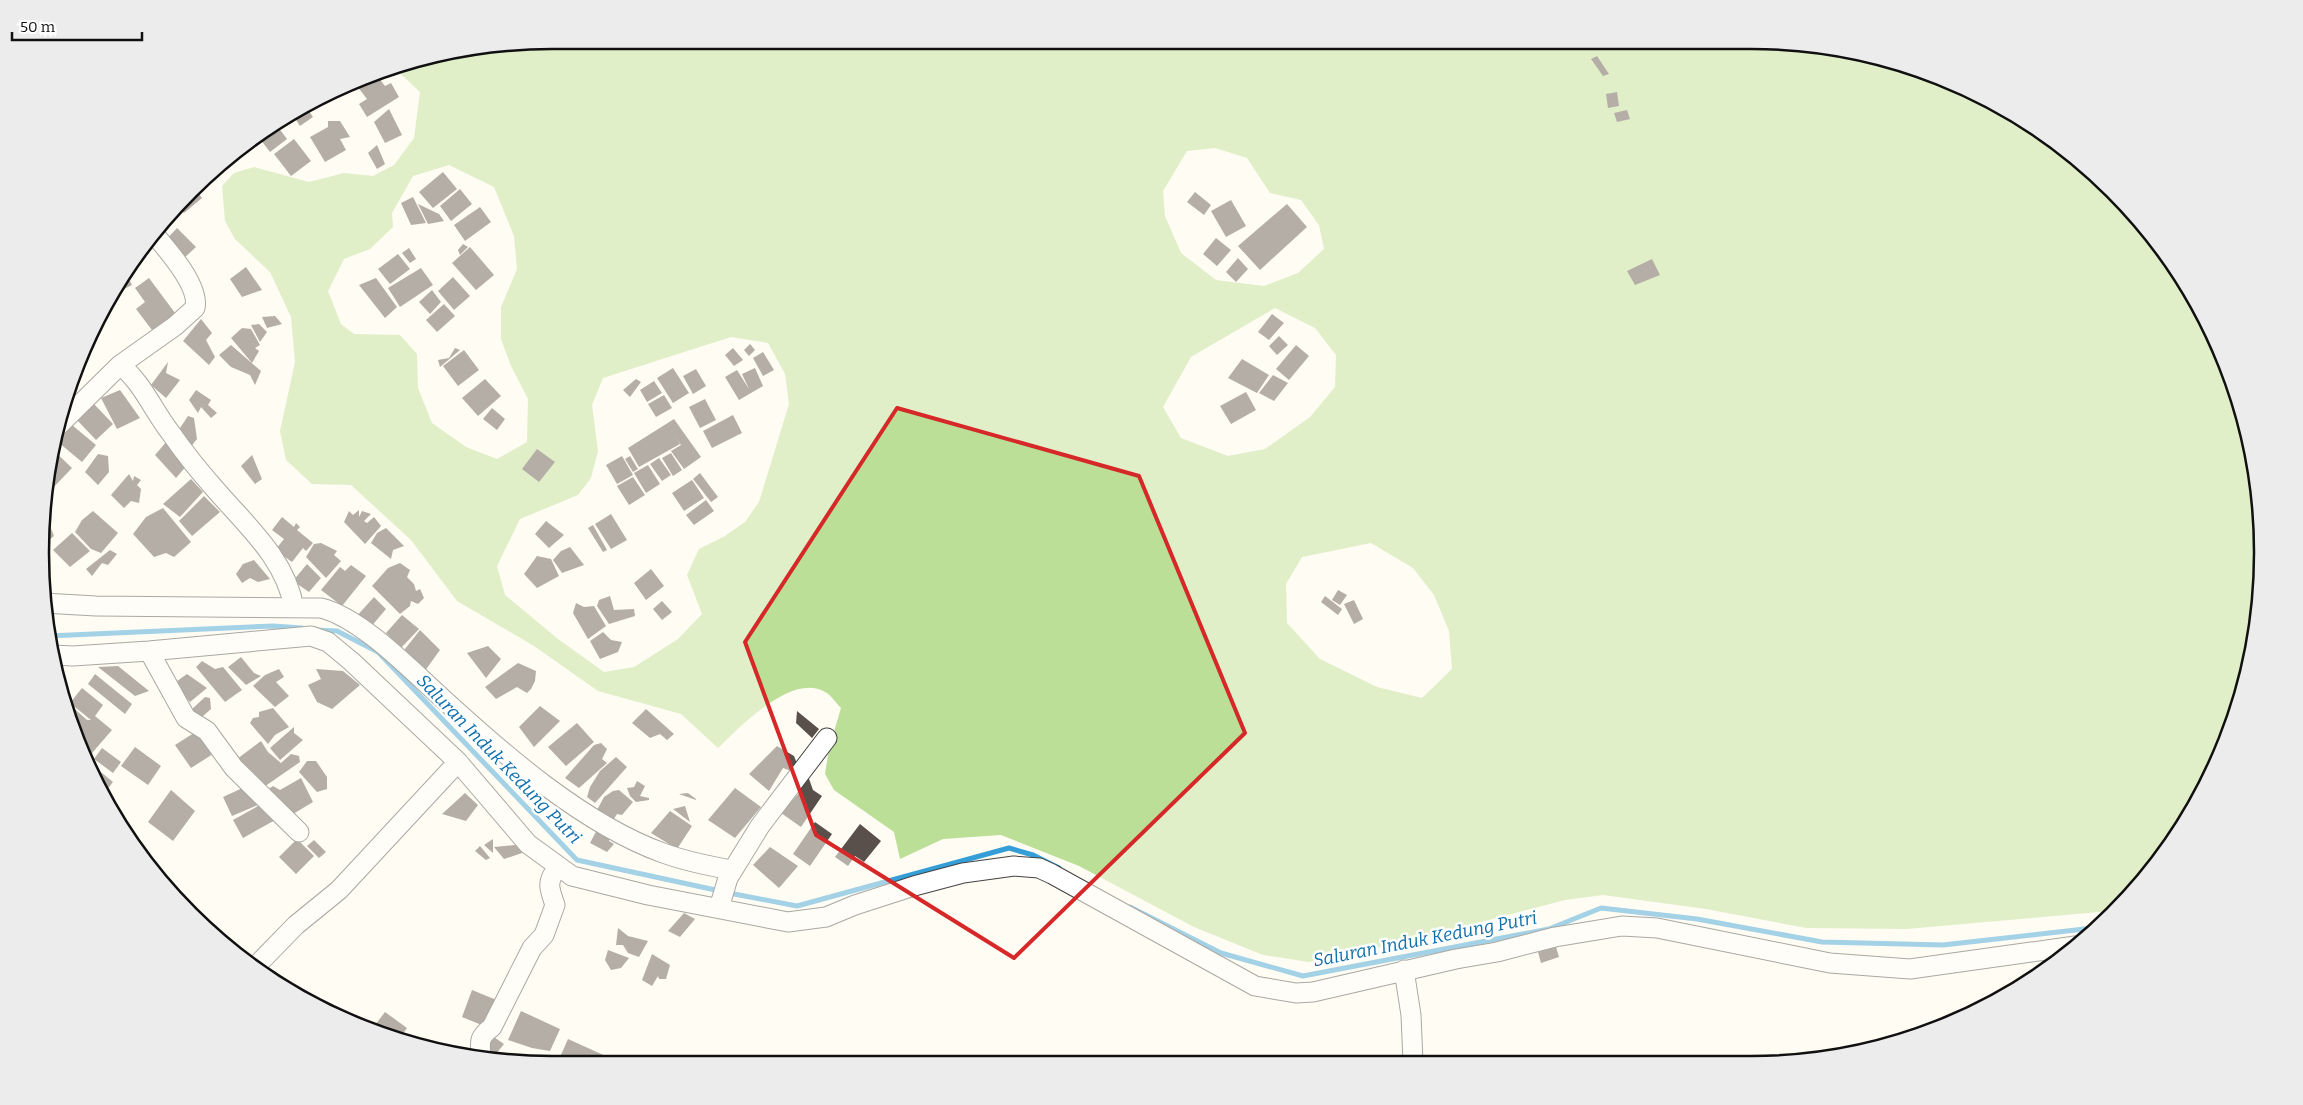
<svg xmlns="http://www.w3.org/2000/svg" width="2303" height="1105" viewBox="0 0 2303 1105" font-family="Bitter,serif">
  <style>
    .forest { fill: #bbdf96; fill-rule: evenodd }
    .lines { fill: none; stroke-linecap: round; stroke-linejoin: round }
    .stream { stroke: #349ed8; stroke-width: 5 }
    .building { fill: #5a504b }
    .minor-casing { stroke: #434343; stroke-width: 21 }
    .minor { stroke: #fff; stroke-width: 19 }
    .marked { fill: none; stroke: #d62828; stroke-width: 4; stroke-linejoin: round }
    .labels { text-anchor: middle; stroke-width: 5; stroke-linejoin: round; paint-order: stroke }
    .water-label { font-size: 18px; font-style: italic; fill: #0e6fad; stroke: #fff }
    .rim { fill: none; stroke: #101010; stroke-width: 2.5 }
  </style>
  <rect width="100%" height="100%" fill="#fffcf3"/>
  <path class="forest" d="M552,40H1751L1851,50L1947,79L2035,127L2113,190L2177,268L2224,357L2253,453L2263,553L2253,653L2224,749L2157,864L2110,911L1907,929L1806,928L1706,909L1603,895L1565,900L1405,942L1309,962L1263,955L1194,927L1079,866L1001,835L943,839L900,859L894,832L834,790L825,774L829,749L841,708C836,703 831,695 825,692C792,672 740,727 718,748L681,714L598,691L534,646L457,601L411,540L351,485L312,484L286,460L280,431L295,362L291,317L270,272L235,239L225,221L222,186L234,173L254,167L309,182L344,173L373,176L394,165L414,138L420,92L392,66L453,50ZM1215,148L1247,158L1270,193L1301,200L1319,225L1324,249L1298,273L1264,286L1216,280L1181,253L1165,216L1163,191L1187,151ZM449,165L494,187L514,236L517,269L501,307V339L511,366L528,399L527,442L497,459L466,447L432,423L418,388L417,354L400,335L354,334L341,324L328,291L344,259L370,249L393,227L392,213L413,176ZM1275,308L1315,328L1336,355L1335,387L1310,417L1265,449L1228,456L1181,438L1163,407L1191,357ZM731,337L768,343L785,374L789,404L759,502L745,522L725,536L699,549L687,575L702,614L678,639L634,667L604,672L558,639L505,595L497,566L520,519L578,495L591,478L598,451L592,405L603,378ZM1371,543L1413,568L1434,595L1449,631L1452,669L1422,698L1377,687L1320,659L1287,623L1286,584L1302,557Z"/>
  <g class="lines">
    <path class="stream" d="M316,630L337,631L378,652L577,860L720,891
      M48,636L273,626L302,628
      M729,893L797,906L1009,848L1033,855L1059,868
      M1130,907L1221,953L1303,976L1549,929L1601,908L1697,919L1822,942L1943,945L2093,928"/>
  </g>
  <path class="building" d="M1597,56L1609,74L1603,76L1591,59Z
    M375,73L385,86L391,83L399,97L367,117L359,104L367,99L357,86Z
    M1617,92L1619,106L1608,108L1606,94Z
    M305,105L313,117L300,126L291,112Z
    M389,109L402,135L385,143L374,122Z
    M1627,110L1630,119L1617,122L1614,113Z
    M328,121H340L350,137L340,139L346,150L325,162L310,137L328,127Z
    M275,123L287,139L270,152L257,135Z
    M294,139L311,161L291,176L274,154Z
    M377,145L385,164L377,169L368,153Z
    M443,172L457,189L433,208L419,192Z
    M195,189L202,198L184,213L177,205Z
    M460,189L472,204L451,221L440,206Z
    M1195,192L1211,205L1204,215L1187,202Z
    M413,197L426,223L411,225L401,203Z
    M1231,200L1246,226L1226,237L1211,211Z
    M418,204L439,214L444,221L428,224Z
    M1287,204L1307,227L1260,270L1238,246Z
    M480,207L491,222L465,241L454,225Z
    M177,228L196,247L183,259L165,241Z
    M1216,238L1231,250L1217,266L1203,254Z
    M463,244L468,247L460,255L458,250Z
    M470,247L494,275L476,290L452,263Z
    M409,248L416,259L410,263L402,253Z
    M398,254L410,269L390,284L378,269Z
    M1238,258L1248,269L1236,282L1226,272Z
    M1652,259L1660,275L1635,285L1627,271Z
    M246,267L262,290L242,297L230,279Z
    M421,268L433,285L400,307L388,288Z
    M127,275L132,285L120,291L117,286L121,278Z
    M453,277L470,296L454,310L438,291Z
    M149,278L178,317L155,334L136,309L145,302L135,288Z
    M376,278L397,307L385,318L359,285Z
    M432,290L441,302L430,314L419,302Z
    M444,304L455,316L437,332L426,320Z
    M1272,314L1284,323L1269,340L1258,332Z
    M275,316L282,324L267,328L262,317Z
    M201,319L212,333L206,340L215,357L209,365L183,341Z
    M259,324L267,332L260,342L251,325Z
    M242,328L251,329L260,345L255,348L259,351L252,363L231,338Z
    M1279,336L1288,345L1277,355L1269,346Z
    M750,344L755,350L749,356L744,350Z
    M231,345L261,371L255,385L250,375L231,367L219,355Z
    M1296,345L1309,356L1289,380L1276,369Z
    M455,348L460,350L440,367L438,360L449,358Z
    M733,348L743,360L734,366L725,355Z
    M464,350L479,370L458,386L443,366Z
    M763,352L774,370L763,376L753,358Z
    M1242,359L1269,375L1257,393L1228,378Z
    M168,362L166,373L180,380L166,398L151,385Z
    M673,368L689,393L673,403L657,378Z
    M755,368L763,386L739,400L725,377L737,370L749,389L742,374Z
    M696,369L706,386L693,394L683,376Z
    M1273,375L1288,383L1274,401L1259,393Z
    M485,379L501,396L478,416L462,398Z
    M636,379L641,382L630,397L623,390Z
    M654,381L662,393L647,402L640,390Z
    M120,390L140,418L117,429L101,398Z
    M196,390L211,400L208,405L217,413L211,418L201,407L198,413L189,400Z
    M1246,392L1256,410L1231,424L1220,406Z
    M664,395L672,408L656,417L648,404Z
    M705,399L716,420L700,428L689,407Z
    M94,404L113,424L96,440L77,420Z
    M492,408L505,419L497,430L483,419Z
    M733,415L742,433L712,448L703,431Z
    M188,416L194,418L197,439L189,449L176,434Z
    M674,419L701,457L684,469L671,451L681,445L675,436L680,444L639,467L628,448Z
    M72,425L96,445L82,462L58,442Z
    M167,441L188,464L176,478L155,455Z
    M51,448L72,468L50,491L46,488Z
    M537,449L555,462L539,482L522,469Z
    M671,453L682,470L673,476L662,458Z
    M98,454L108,456L109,472L98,485L85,472Z
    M252,455L262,479L255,484L241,466Z
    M622,456L633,475L617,484L606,465Z
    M630,456L638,469L633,472L625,459Z
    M659,458L671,475L662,481L650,464Z
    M648,465L660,484L646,493L634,473Z
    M700,473L718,497L711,502L693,479Z
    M129,474L133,481L134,476L141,480L137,485L141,489L139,503L131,501L124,508L111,495Z
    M633,477L645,495L629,505L617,486Z
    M191,479L203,492L180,517L163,504Z
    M692,480L704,498L684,511L672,493Z
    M204,496L220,512L192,536L179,521Z
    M706,500L714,511L694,525L686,515Z
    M163,508L191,542L174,557L166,553L154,557L133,534L146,517Z
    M359,510V517L362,511L371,514L364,521L367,523L374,517L381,526L365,544L344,522L349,511L353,515Z
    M93,511L118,533L101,553L91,549L75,532L82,520Z
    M611,514L627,540L611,549L595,524Z
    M282,517L294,527L296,523L300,527L297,530L313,543L306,551L303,548L292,562L285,557L282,561L272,554L284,539L272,530Z
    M48,521L54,536L44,544L41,542L42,528Z
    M546,521L564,535L549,548L535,534Z
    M593,525L607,550L603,552L588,528Z
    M386,528L404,546L393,550L391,559L371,543L377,533Z
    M72,533L90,551L70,567L53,550Z
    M321,543L337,551L334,555L341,561L326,578L306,557L314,544Z
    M570,547L584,565L562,573L553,560L561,551Z
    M110,550L117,554L108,565L102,563L92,576L86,569Z
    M537,556L551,559L559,576L537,588L524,574Z
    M254,560L270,579L258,582L250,578L242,583L236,574L243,564Z
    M400,563L410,570L407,577L414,584L416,591L420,589L424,598L418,604L411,601L410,606L400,614L372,586L388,568Z
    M307,564L321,578L309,592L293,581Z
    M351,565L366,576L342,606L321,590L340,567L345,571Z
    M651,569L664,586L646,600L634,583Z
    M1338,590L1347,595L1340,605L1332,600Z
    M610,596L614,610L634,609L635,616L609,624L597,606L599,600Z
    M1325,596L1342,609L1338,615L1321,602Z
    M374,597L386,609L370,628L355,618Z
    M1354,600L1363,619L1354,624L1344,604Z
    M662,601L672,612L662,620L653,609Z
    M576,603L584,607L594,606L606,626L588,639L573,613Z
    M402,615L419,629L401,648L386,633Z
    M420,630L440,650L424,672L401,654Z
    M603,632L611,640L622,642L618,652L600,659L590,641Z
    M488,646L501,659L486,678L467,653Z
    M241,657L254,673L261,676L246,685L228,667Z
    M202,661L215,669L223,667L242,690L225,702L196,667Z
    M518,663L536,671L535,681L531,689L527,693L517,687L496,699L485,687Z
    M118,666L149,691L135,696L98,667Z
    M279,669L284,677L276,682L289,696L275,707L253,686L265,675Z
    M316,669L343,671L360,685L332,709L317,702L308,685L321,679Z
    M95,674L132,704L125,714L88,684Z
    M187,674L207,688L190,702L173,684Z
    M82,688L103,705L95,716L112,730L86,760L113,782L103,795L93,779L65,708L69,704L87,720H91L70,703Z
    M61,689L71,698L64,706Z
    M205,697L210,698L211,709L202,717L193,714L191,710Z
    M540,706L560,721L534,747L519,727Z
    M273,708L289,727L275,735L268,744L250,723L253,718L259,717V712Z
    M646,709L674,734L667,740L660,734L650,738L632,723Z
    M797,711L819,729L812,738L796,723Z
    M577,723L594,742L566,766L548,747Z
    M294,727V733L303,740L280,760L270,748Z
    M197,731L213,754L191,768L175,745Z
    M261,741L268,752L281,763L291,754L299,756L300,762L261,789L237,759Z
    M601,743L607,749L602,759L607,763L579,788L565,778L594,745Z
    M777,746L794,756L798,766L794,772L783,768L769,791L749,774Z
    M135,747L161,766L148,785L121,766Z
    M102,748L121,762L113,773L94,759Z
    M616,757L627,767L595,803L587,797L590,787L600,771Z
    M307,761H316L327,777V789L317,792L299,772Z
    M808,776L813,790L822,796L801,827L781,813L799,793L796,782Z
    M301,778L313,802L293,814L267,790L273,786L280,790Z
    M637,781L645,786L640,796L649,798V800L636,802L630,796L627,788L634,787Z
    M251,784L260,804L232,816L223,797Z
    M735,788L761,807L735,838L708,820Z
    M171,790L195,811L173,841L148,822Z
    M619,790L633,802L622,815L617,814L612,822L597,810L604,797L613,791Z
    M465,793L478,805L466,821L442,814Z
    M688,793L696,799V800L679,794Z
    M267,801L277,819L243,838L233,820Z
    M685,806L690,822L673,809Z
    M670,811L692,826L677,849L651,833Z
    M815,822L832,834L810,866L793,854Z
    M600,824L611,831L609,841L614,844L607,852L590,843Z
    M860,824L881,841L864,862L855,856L848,866L835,857Z
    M297,839L314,856L296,874L279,857Z
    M493,839V853L484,845Z
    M314,840L326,852L319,858L307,846Z
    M515,845L525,852L504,859L494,847Z
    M480,846L490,858L486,860L475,851Z
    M770,847L798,866L779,888L753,865Z
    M684,913L695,919L680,937L668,931Z
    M618,928L628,936L648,941L639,957L628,953L623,945H616Z
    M1556,947L1559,957L1541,963L1538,952Z
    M608,950L629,958L621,968L611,970L605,960Z
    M652,954L670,965L666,979H659L658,976L652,986L642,980Z
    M472,990L499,1001L489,1028L462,1017Z
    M521,1011L560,1029L550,1051L532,1048L508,1040Z
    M385,1012L407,1028L399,1039L372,1029Z
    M491,1035L504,1044L495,1055L483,1045Z
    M568,1039L610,1058L607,1065H596L583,1059L580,1065L557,1064Z"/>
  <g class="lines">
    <g class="minor-casing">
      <path id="minor" d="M120,365C142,382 153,410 170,432C184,452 199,471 215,489C246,525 286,559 294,608
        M58,426L120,365L175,326L195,308C200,286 167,249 153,233
        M43,603L96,606L321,608C361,618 410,669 441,697C503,754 583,824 663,853C685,861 709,866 732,870
        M149,651L186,718L207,731L234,768L299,832
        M53,655L73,656L149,651L311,636L328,642L351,661L458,762L528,844L572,876L648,895L788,922L826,917L855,905L914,886L963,873L1014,866L1039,868L1052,874L1255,986L1296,993L1313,992L1456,959L1497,952L1555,937L1622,926L1657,928L1830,963L1910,969L2075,946
        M719,908L728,878L760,826L827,738
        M254,968L296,925L339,890L458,762
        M1404,970L1411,1015L1413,1062
        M481,1058C480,1041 478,1038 492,1027L532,948L544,935L555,905C549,888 546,882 558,867"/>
    </g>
    <use href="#minor" class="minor"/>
  </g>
  <path d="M0 0H2303V1105H0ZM897,408L1139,476L1245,733L1014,958L816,835L745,642Z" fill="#fffcf3" fill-opacity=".55" fill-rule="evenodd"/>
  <path class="marked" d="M897,408L1139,476L1245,733L1014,958L816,835L745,642Z"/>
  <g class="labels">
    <g class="water-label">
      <text transform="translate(499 759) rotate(46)" y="6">Saluran Induk Kedung Putri</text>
      <text transform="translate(1425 939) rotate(-11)" y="6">Saluran Induk Kedung Putri</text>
    </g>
  </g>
  <path d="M0 0H2303V1105H0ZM552 49H1751A503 503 0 0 1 2254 552V553A503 503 0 0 1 1751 1056H552A503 503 0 0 1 49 553V552A503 503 0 0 1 552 49Z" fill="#ececec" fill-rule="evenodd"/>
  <path class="rim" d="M552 49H1751A503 503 0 0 1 2254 552V553A503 503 0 0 1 1751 1056H552A503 503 0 0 1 49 553V552A503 503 0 0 1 552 49Z"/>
  <path d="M12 32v8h130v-8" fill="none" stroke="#101010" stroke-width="2.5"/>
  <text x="20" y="32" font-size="15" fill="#101010" stroke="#ffffff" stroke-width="4" paint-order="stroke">50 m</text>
</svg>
